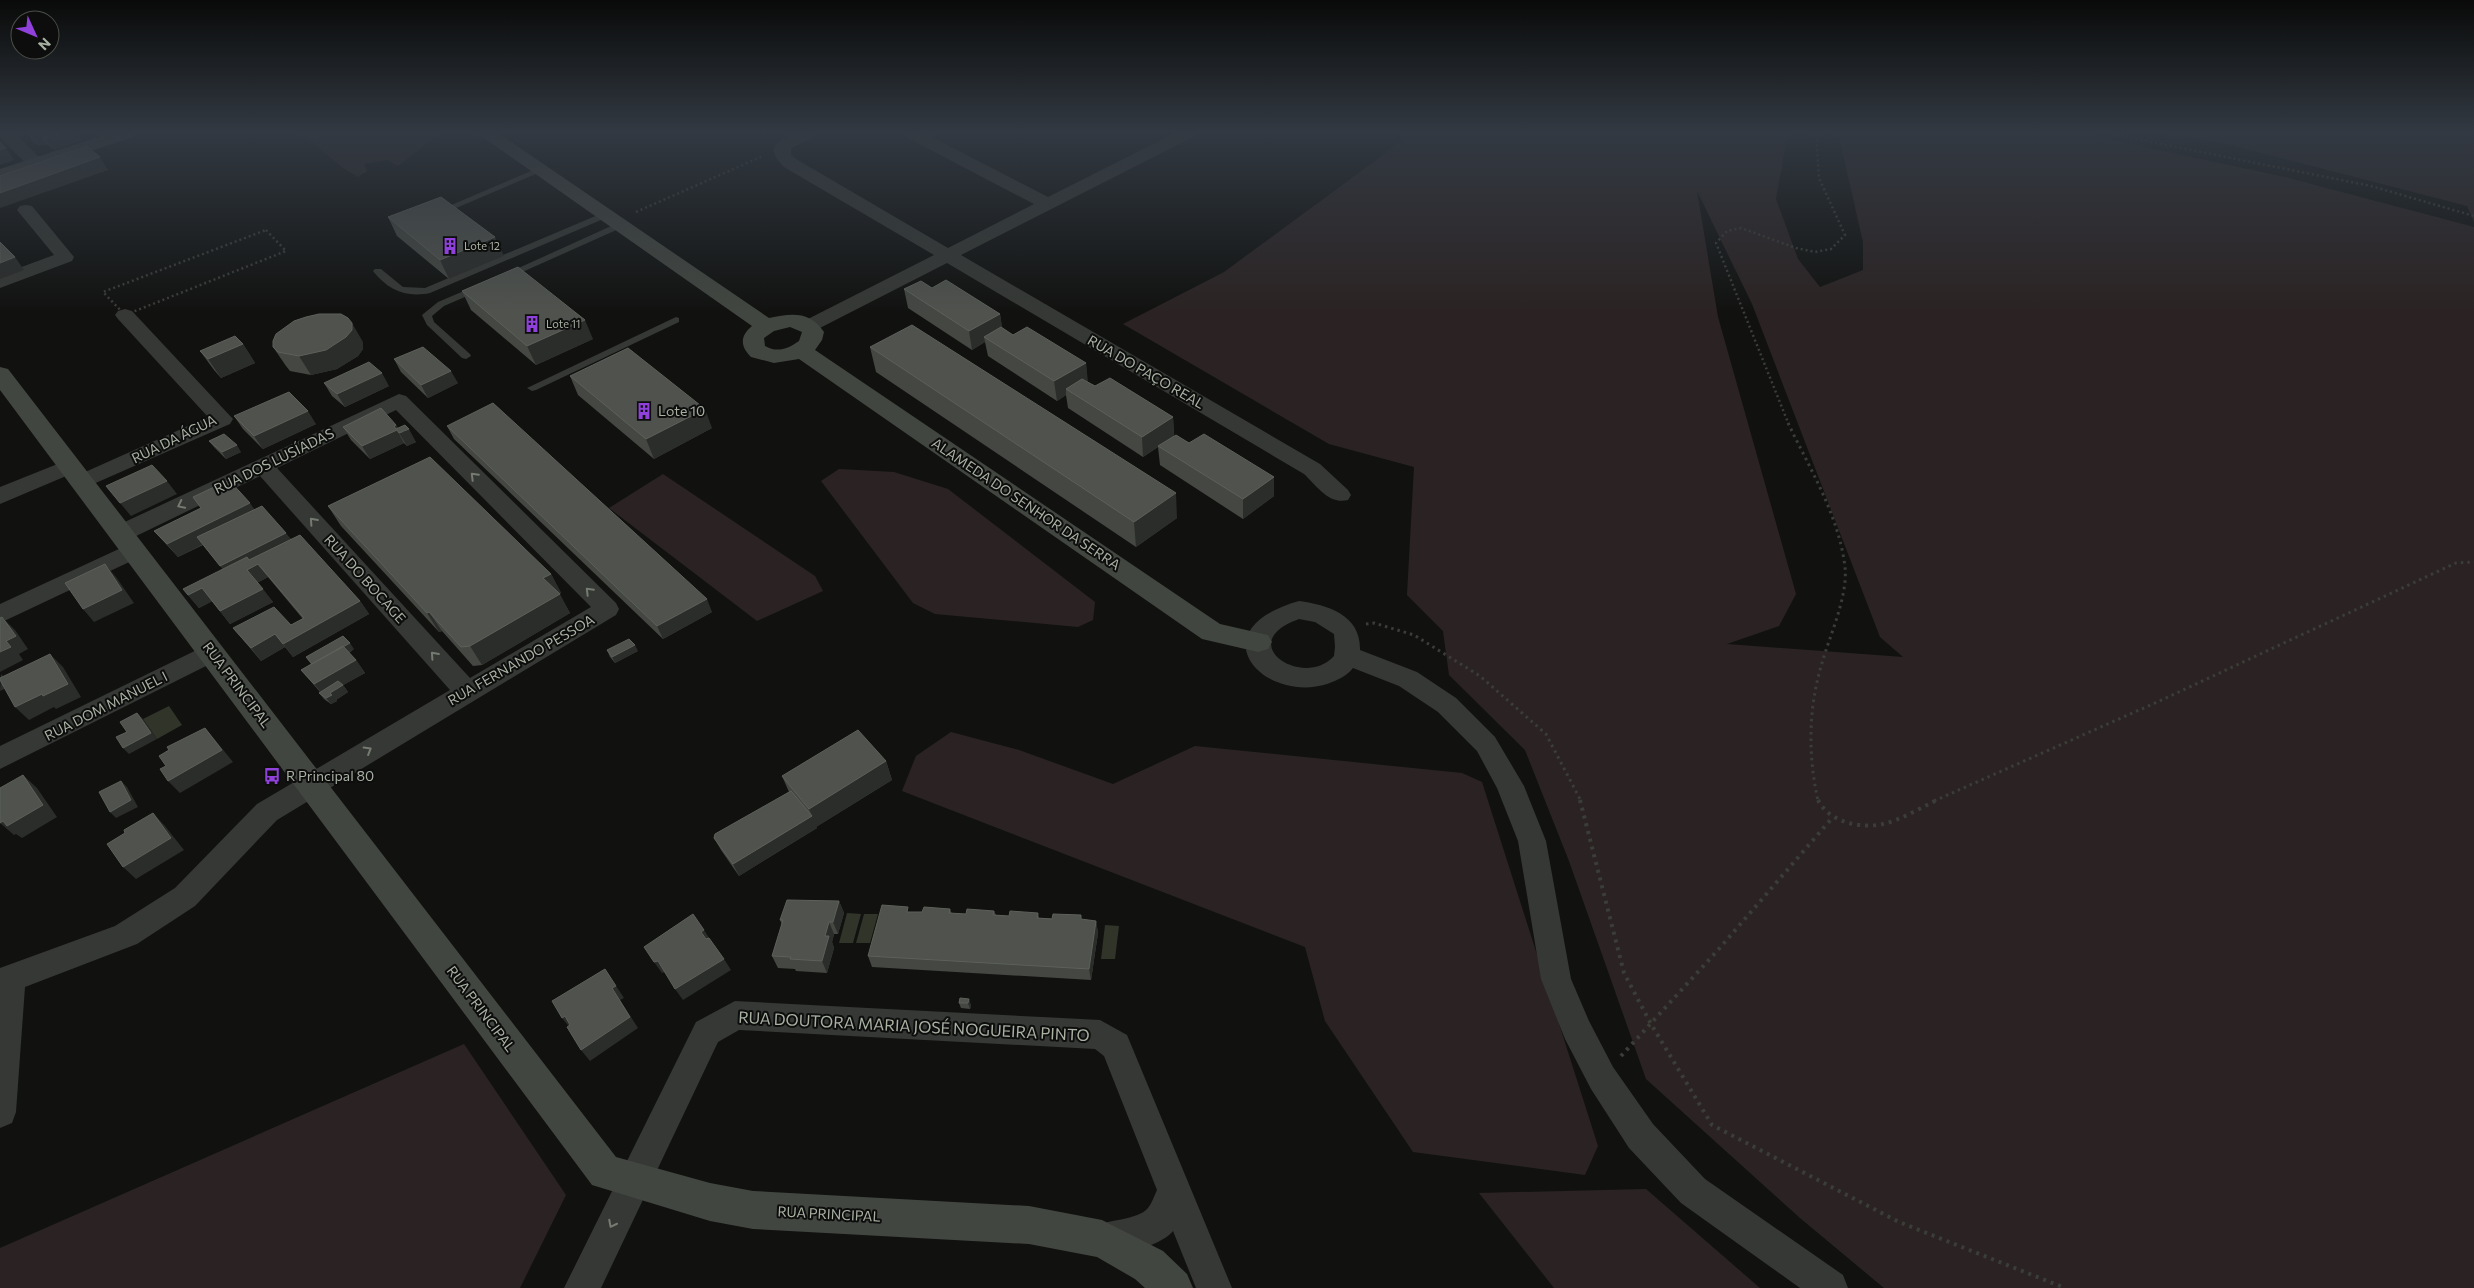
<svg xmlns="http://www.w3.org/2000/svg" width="2474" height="1288" viewBox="0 0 2474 1288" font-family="Commissioner,sans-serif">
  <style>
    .green { fill: #2b2323; fill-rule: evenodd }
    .water { fill: #303429 }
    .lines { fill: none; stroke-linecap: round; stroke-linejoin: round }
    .path-far2 { stroke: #3a3d38; stroke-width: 2.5; stroke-dasharray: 2 3; stroke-linecap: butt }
    .path-far1 { stroke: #3a3d38; stroke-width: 3; stroke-dasharray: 2.5 4; stroke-linecap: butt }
    .path { stroke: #3a3d38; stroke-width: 4; stroke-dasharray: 3 5; stroke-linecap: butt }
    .lane { fill: #353834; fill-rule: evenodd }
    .street { fill: #353834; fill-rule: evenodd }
    .secondary { fill: #424640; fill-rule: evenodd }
    .wall { fill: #444742 }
    .shaded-wall { fill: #2b2d2a }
    .building { fill: #4f524d; stroke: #5d615a }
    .oneway { stroke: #757b71 }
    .labels { text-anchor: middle; stroke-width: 4; stroke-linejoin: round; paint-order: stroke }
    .far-poi-label { font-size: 11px; fill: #a9b1a3; stroke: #0c0d0c; text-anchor: start }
    .street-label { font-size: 14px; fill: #a9b1a3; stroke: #0c0d0c }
    .poi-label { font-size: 14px; fill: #a9b1a3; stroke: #0c0d0c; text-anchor: start }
    .near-street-label { font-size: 16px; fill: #a9b1a3; stroke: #0c0d0c }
  </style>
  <rect width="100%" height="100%" fill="#111210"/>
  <path class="green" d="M301,133H435L438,135L398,166L387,160L364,164L367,171L358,177C336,166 321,147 301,133Z
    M1409,133H1788L1776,199L1798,259L1820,287L1863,270V242L1838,133H2080L2289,178L2474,227V1288H1884L1800,1218L1646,1079L1569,861L1525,750L1449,675L1443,631L1407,595L1414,467L1329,444L1123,324L1224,272L1379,158ZM1697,191L1752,304L1880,637L1903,657L1727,644L1779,626L1796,594L1718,317Z
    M2163,133H2474V222L2467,206L2219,142Z
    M839,469L894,472L948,489L1095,602L1093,620L1078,627L935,614L913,603L821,481Z
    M663,474L815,576L823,591L757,621L609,508Z
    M951,732L1019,750L1113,784L1195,746L1462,773L1482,782L1598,1146L1585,1175L1413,1152L1325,1021L1305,947L902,791L916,756Z
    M464,1044L566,1195L520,1288H0V1248Z
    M1646,1189L1760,1288H1554L1479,1193Z"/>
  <path class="water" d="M169,706L182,725L157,739L143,719Z
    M847,913L861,914L853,943H839Z
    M864,914H878L870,943H856Z
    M1105,925L1119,926L1115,959H1101Z"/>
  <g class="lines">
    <path class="path-far2" d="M2106,133L2371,186L2474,216
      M636,212L763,156
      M266,230L286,251L125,315L103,292Z
      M1789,425L1716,243L1727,231L1741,228L1796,248L1815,252L1831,249L1845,235L1819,178L1816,133"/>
    <path class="path-far1" d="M1788,423C1810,469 1839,516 1845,567C1848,596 1830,635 1822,663C1808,709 1808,755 1818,801
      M1366,624L1374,623L1414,635L1480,676L1546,734L1581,801
      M1934,801L2155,703L2456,563L2474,562"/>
    <path class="path" d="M1580,800L1624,973L1651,1024L1712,1125L1899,1222L2065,1288
      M1818,800C1829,822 1860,829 1883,824C1901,820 1920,808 1937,800
      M1621,1056L1718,950L1833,817"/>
    <path class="lane" d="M538,168L545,170L442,214L435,212Z
      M605,212L609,215L608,217L430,293C406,298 388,290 373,271L375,269H381L403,287L425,288Z
      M620,222L623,223V227L509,278H503L501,276Z
      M478,285L481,286V290L444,306L432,316L434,322L470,354L471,356L466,359L462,358L427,325L422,315L438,302Z
      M676,317L679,318V322L536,390L532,391L527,388Z"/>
    <path class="street" d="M0,133H15L41,159L44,163L41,167H29L0,137Z
      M796,133H816L814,137L791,148V155L796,159L948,248L1034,204L906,137L904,133H924L1048,197L1175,133H1195L1193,137L961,255L1320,464L1348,490L1351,495L1348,500C1329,505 1317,486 1304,474L947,263L816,330L809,332L802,330L799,326L802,322L934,255L784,167C764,147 776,142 796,133Z
      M26,205L32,206L74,257L72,261L0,288V275L54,255L17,210L20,206Z
      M125,309L132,311L233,419L230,424L82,489L74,487L71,482L74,477L208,417L118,319L115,315L118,311Z
      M399,394L406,396L616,603L619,609L616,615L277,820L195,906L137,944L25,987L16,1112L12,1123L0,1128V968L115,926L175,888L257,804L450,690L260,476L130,539L122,541L114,539L110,533L114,527ZM396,410L591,607L470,678L277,468Z
      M70,459L78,461L81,466L78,471L0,504V487Z
      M134,542L142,544L146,550L142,556L0,623V604Z
      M1299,601C1328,605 1361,615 1360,650L1417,672L1456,698L1495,737L1524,786L1546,841L1571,979L1589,1021L1613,1067L1653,1124L1705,1179L1843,1275L1848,1288H1800L1681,1203L1629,1148L1591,1089L1565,1039L1541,979L1518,841L1497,788L1477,751L1438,712L1399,686L1353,668C1347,676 1338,680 1327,684C1263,704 1196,630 1299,601ZM1299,619L1315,622L1334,634L1335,647L1334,656C1303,690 1232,643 1299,619Z
      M211,643L220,645L224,652L220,659L0,769V746Z
      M735,1001L1100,1020L1127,1035L1232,1288H1196L1173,1231C1164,1244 1116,1259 1101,1256C1097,1255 1093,1253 1090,1251L1085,1239L1090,1227C1105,1220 1139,1220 1148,1208C1152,1203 1154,1196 1157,1190L1104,1056L1095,1049L739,1030L718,1042L601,1288H564L696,1022Z"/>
    <path class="secondary" d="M110,133H136L133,137L0,181V169Z
      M477,133H498L769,318C792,313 810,311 824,332L822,340L815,350L1220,624L1268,635L1272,642L1268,649L1258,652L1202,639L799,359L774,363L751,357C740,346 740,336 752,326ZM790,327L802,332L799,341C788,349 777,353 765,346L764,338L774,331Z
      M0,367L8,369L616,1157L710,1183L753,1191L1029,1206L1102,1220L1163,1251L1187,1274L1193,1288H1145L1135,1279L1097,1257L1029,1244L753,1229L710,1221L592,1185L0,390Z"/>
  </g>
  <path class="wall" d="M27,133H77L82,140L54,150L47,144L39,146L32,140Z
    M388,217L504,256L449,279L397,236Z
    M932,288L1000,314L1002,328L1013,335L1086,363L1087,382L1095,386L1173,417L1174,436L1189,443L1274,477V496L1243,519L1160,465L1158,447L1143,457L1068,408L1066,395L1057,401L988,356L985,342L972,350L908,308L904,289Z
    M462,291L593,339L536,365L471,310Z
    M363,342V349L358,356L337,369L311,375L290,371L286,366L273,347Z
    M243,344L255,363L221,378L214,370L200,351Z
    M870,347L1177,518L1136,547L876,372Z
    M394,359L458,383L428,398L401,372Z
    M570,376L712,428L654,459L578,395Z
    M324,383L389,386L345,407L332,396Z
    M234,416L316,424L263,449L243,429Z
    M396,425L398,428L416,442L407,446L404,443L370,459L351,440L343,427Z
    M447,426L712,612L663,639L454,439Z
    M209,441L241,452L226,459L214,447Z
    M328,506L551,574L561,593L559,594L570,613L482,665L473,666L442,631L439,632L341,526Z
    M255,510L291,539L360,601L369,614L293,657L285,647L261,661L233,628L291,625L303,619L268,577L257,583L273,602L230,624L212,601L199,608L188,595L223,569L203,545L178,557L154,531Z
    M354,649L349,653L356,660L365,673L343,685L348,692L336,700L337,701L331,704L324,699L319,693L320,692L301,670L311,664L306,657Z
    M607,650L638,651L615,663L610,657Z
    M886,761L892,780L816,827L817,828L739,876L721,850L714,838L789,792L782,776Z
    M839,901L844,913L838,934H834L832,942L834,948L827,973L796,971L795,969L778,968L772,956L782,925L780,920Z
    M950,909L952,914H966L994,911L996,915L1009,916L1038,913L1039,918L1082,920L1096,921L1098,933L1091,980L872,967L868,956L910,912H922Z
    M960,998L971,1005L970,1009L961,1008L959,1003Z"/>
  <path class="shaded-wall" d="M35,133H39L47,144L39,146L31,134Z
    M61,133H77L82,140L54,150L45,138Z
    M6,148L14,160L0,165V150Z
    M100,157L108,170L0,208V193Z
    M495,237L504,256L449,279L440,260Z
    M15,257L24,270L0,279V263Z
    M1000,314L1003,333L984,337L985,342L972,350L969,331Z
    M585,320L593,339L536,365L527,346Z
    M352,323L363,342V349L358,356L337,369L311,375L299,356Z
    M243,344L255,363L221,378L208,359Z
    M1086,363L1088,382L1066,389V395L1057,401L1054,381Z
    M451,371L458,383L428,398L421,385Z
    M382,373L389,386L345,407L337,394Z
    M705,409L712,428L654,459L646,439Z
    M308,411L316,424L263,449L254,436Z
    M1173,417L1174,436L1143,457L1142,437Z
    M396,425L401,433L409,429L416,442L407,446L399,433L397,430L404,443L370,459L362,446Z
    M237,445L241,452L226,459L222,452Z
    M1274,477V496L1243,519V499Z
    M167,481L177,494L131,516L120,503Z
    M1176,493L1177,518L1136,547L1134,522Z
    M250,503L259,516L178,557L167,544Z
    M286,533L296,546L258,565L268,577L257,583L231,578L220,566Z
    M105,564L116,577L134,603L94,622L83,609Z
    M551,574L561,593L553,598L543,578Z
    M202,588L213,601L199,608L188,595Z
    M263,589L273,602L230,624L220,611Z
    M560,594L570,613L482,665L470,646Z
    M707,599L712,612L663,639L657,626Z
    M360,601L369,614L293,657L283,644Z
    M429,612L442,631L439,632L427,613Z
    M2,617L15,630L28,649L19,654L23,660L0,672V652L6,641Z
    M275,634L285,647L261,661L251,648Z
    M350,643L354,649L348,653L342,647Z
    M635,645L638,651L615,663L612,657Z
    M50,654L63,667L81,697L56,709L54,707L29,720L15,707Z
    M356,660L365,673L324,696L314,684Z
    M1,674L7,680L11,686L0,691Z
    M343,685L348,692L336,700L337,701L331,704L326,698L330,693Z
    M137,713L143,719L157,739L129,754L123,748Z
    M205,728L216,741L233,762L180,793L168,781Z
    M886,761L892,780L816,827L817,828L739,876L733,864L812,816L809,809Z
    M23,775L37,788L57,817L22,838L16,834L14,835L0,823Z
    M121,781L127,787L138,807L116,818L110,812Z
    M153,813L165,826L184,850L136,879L123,867Z
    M839,901L844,913L838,934L833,922Z
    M1096,921L1098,933L1091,980L1089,969Z
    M829,922L834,934L832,942L834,948L827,973L822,961L825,936Z
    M704,930L711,941L708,943L701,932Z
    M724,959L731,970L683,1000L675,989Z
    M658,961L665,972L662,973L654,962Z
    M605,969L624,998L620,1000L638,1028L590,1061L581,1050L612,988Z
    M969,999L971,1005L970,1009L968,1003Z
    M565,1016L574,1027L571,1029L562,1018Z"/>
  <path class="building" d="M40,133H61L45,138Z
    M0,142L6,148L0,150Z
    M87,146L100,157L0,193V176Z
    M441,197L495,237L440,260L388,217Z
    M0,242L15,257L0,263Z
    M518,267L585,320L527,346L462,291Z
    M946,280L1000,314L969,331L904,289L921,281L932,288Z
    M319,314H341L348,318L352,323V330L346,337L326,350L299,356L278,352L273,347V341L276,334L294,321L306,317Z
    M912,325L1176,493L1134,522L870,347Z
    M1001,327L1013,335L1027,327L1086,363L1054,381L984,337Z
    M235,336L243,344L208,359L200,351Z
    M423,347L451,371L421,385L394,359Z
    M628,348L705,409L646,439L570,376Z
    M369,362L382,373L337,394L324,383Z
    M1110,378L1173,417L1142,437L1066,389L1082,379L1095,386Z
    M289,392L308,411L254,436L234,416Z
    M493,403L707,599L657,626L447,426Z
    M381,408L396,425L394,426L396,429L405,425L409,429L399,433L397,430L362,446L343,427Z
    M224,434L237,445L222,452L209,441Z
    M1204,434L1274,477L1243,499L1158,446L1176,435L1189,443Z
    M430,457L551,574L543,578L560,594L470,646L461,647L429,612L427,613L328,506Z
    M152,465L167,481L120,503L106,486Z
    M229,480L250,503L167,544L154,531L201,508L193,497Z
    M262,506L286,533L220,566L197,537Z
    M300,535L360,601L283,644L275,634L251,648L233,628L274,607L291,625L304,618L258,564L247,570L263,589L220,611L202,588L188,595L183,589L247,557L249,560Z
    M105,564L122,590L83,609L65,583Z
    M2,617L16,636L6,641L11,647L0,652V618Z
    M343,636L350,643L312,664L306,657Z
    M629,639L635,645L612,657L607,650Z
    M343,646L356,660L314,684L301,670Z
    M50,654L68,684L43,696L42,694L15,707L0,680V678Z
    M338,681L343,685L330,693L332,695L326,698L319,693Z
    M137,713L151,733L123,748L116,737L127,732L120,722Z
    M205,728L222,750L168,781L160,769L166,766L159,756L169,750L167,747Z
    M858,730L886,761L809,809L782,776Z
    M23,775L43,805L7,826L3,821L0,823V788Z
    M121,781L131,800L110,812L99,792Z
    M791,791L812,816L733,864L714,838L715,834Z
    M153,813L171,838L123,867L107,844L125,833L124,830Z
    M787,900L839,901L833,922H829L825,936H829L822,961L790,959L791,957L772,956L783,920H780Z
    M882,905L908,907L907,912H922L924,907L950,909L949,913L966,914L967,909L994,911L993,915L1009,916L1010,911L1038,913L1037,918L1052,919L1053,914L1081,915V919L1096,921L1089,969L868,956Z
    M693,914L704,930L701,932L706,939L709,938L724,959L675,989L658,961L654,962L644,947Z
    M605,969L616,986L612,988L630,1017L581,1050L567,1027L570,1025L565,1016L562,1018L552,1001Z
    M960,998L969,999L968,1003H959Z"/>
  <defs><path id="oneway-chevron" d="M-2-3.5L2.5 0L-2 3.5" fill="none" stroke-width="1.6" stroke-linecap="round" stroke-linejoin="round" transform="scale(1.25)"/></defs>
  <g class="oneway">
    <use href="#oneway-chevron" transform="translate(474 476) rotate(-135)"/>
    <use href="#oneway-chevron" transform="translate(181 505) rotate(154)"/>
    <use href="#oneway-chevron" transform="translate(313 521) rotate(-132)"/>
    <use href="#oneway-chevron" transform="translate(589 591) rotate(-135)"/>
    <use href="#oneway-chevron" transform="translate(434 655) rotate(-132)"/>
    <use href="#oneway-chevron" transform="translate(368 750) rotate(-31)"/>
    <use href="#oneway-chevron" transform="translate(612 1224) rotate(117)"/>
  </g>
  <linearGradient id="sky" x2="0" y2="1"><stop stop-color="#090a09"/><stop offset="0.42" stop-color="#323942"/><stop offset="1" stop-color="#323942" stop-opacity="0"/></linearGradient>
  <rect width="2474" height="313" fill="url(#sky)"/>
  <defs>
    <g id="building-bare" transform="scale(1.35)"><path d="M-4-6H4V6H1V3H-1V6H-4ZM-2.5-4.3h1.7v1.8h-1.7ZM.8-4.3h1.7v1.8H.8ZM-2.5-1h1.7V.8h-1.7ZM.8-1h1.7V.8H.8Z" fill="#9040db" stroke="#0c0d0c" stroke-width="2.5" paint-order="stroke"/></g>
    <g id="bus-bare" transform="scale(1.35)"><path d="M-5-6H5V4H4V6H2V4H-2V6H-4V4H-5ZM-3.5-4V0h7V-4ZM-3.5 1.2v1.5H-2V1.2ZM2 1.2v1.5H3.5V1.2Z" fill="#9040db" stroke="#0c0d0c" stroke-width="2.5" paint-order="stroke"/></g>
  </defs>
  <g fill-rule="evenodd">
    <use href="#building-bare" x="450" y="246"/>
    <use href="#building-bare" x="532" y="324"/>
    <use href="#building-bare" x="644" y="411"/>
    <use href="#bus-bare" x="272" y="776"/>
  </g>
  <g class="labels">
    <g class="far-poi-label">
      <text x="464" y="250">Lote 12</text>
      <text x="546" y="328">Lote 11</text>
    </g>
    <g class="street-label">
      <text transform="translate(1146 372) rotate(30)" y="5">RUA DO PAÇO REAL</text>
      <text transform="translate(174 439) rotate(-26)" y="5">RUA DA ÁGUA</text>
      <text transform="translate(274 461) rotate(-26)" y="5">RUA DOS LUSÍADAS</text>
      <text transform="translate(1026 504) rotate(34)" y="5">ALAMEDA DO SENHOR DA SERRA</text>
      <text transform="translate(365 579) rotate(48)" y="5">RUA DO BOCAGE</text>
      <text transform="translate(521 660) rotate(-30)" y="5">RUA FERNANDO PESSOA</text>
      <text transform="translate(237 685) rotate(53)" y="5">RUA PRINCIPAL</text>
      <text transform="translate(106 706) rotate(-27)" y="5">RUA DOM MANUEL I</text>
      <text transform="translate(481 1009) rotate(53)" y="5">RUA PRINCIPAL</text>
      <text transform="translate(829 1214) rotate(3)" y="5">RUA PRINCIPAL</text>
    </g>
    <g class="poi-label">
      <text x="658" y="416">Lote 10</text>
      <text x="286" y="781">R Principal 80</text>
    </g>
    <g class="near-street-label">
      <text transform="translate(914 1026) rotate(3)" y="6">RUA DOUTORA MARIA JOSÉ NOGUEIRA PINTO</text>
    </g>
  </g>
  <g transform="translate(35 35) rotate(134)"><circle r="24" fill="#0c0d0c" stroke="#4b4f48"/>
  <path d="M0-4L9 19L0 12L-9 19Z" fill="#9040db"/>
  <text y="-8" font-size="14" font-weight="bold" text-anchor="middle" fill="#a9b1a3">N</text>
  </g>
</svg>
